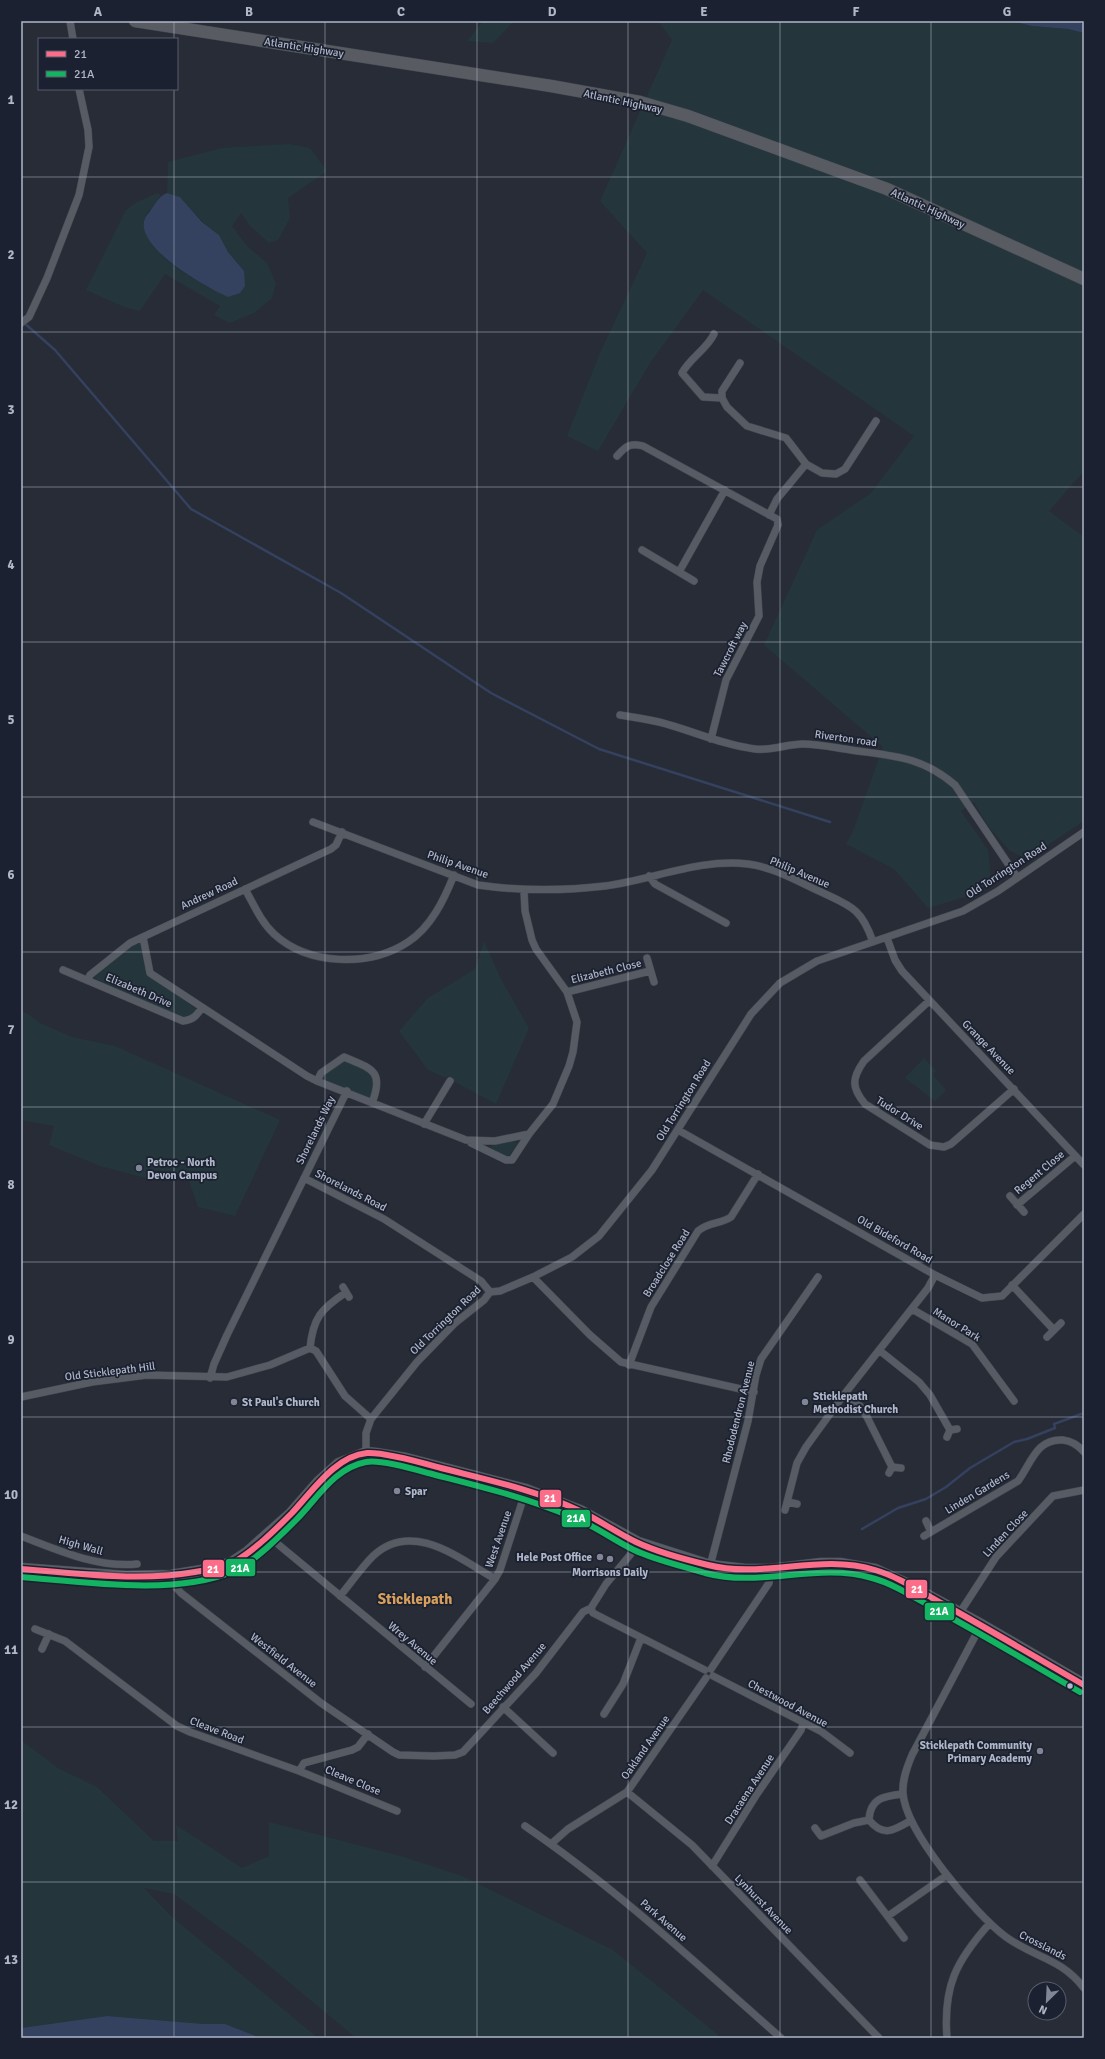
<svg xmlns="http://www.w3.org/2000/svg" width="1105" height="2059" viewBox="0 0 1105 2059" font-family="Signika,sans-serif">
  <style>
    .green { fill: #24363c }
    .water { fill: #34415f }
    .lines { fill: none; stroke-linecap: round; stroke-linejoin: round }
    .stream { stroke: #34415f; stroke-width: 2.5 }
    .minor-casing { stroke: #43474f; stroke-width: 8 }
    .primary-casing { stroke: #444952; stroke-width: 13 }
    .trunk-casing { stroke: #444851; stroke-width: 13 }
    .minor { stroke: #575b64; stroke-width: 7 }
    .primary { stroke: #5a5d66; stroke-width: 12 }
    .trunk { stroke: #585c62; stroke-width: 12 }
    .bus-1-casing { stroke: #1b2130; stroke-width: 9 }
    .bus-2-casing { stroke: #1b2130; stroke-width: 9 }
    .bus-1 { stroke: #fb6d88; stroke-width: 6 }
    .bus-2 { stroke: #13b361; stroke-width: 6 }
    .grid { fill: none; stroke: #b0b7c8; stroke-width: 1; stroke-opacity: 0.55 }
    .poi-dot { fill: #808695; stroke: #1b2130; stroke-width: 1.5 }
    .bus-dot { fill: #b0b7c8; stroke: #1b2130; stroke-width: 1.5 }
    .labels { text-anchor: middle; stroke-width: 3.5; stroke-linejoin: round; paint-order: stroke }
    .street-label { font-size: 11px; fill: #b0b7c8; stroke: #1b2130 }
    .poi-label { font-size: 11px; font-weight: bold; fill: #b0b7c8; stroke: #1b2130; text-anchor: start }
    .district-label { font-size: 15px; font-weight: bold; fill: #d79f5b; stroke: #1b2130 }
    .line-badge { stroke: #1b2130; stroke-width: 1.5 }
    .badge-label { font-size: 11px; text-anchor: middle; font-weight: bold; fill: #fff }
    .neatline { fill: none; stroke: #b0b7c8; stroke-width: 1.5 }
    .grid-label { font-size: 13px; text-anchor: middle; font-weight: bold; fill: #b0b7c8 }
  </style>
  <rect width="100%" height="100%" fill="#272c36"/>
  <path class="green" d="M483,21H514L493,43L467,41Z
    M658,21H1010L1032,26L1068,29L1084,33V471L1049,511L1084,537V821L1026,859L1009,850L988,826L974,802L961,811L988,850L991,881L971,895L928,908L894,869L846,844L853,831L883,747L764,645L817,530L871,493L914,436L703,290L650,363L598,451L567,436L600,353L647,253L600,201L672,40Z
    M289,144L310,148L327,171L288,198L290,218L278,240L269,243L250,226L241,213L232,226L246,245L267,263L276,283L272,298L254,313L230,323L214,315L220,306L165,274L140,311L124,307L86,290L126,210L137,202L157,193L161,195C157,202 145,213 144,221C141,253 203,286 228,297L244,271L228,252L219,235L203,222L180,197L167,193L168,162L222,148Z
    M484,941L502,981L529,1028L496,1104L455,1082L448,1076L446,1078L428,1070L399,1031L428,998L475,969Z
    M140,943L146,973L196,1009L192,1016L184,1018L93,978L132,944Z
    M21,1011L28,1014L40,1023L72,1037L115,1046L280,1120L235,1216L198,1207L188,1178L156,1170L154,1180L100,1166L49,1145L54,1126L21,1120Z
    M924,1058L936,1071L933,1075L946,1090L935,1101L905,1078Z
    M343,1060C366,1069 379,1071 371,1100L322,1079L324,1074Z
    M515,1141L518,1143L508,1157L489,1149L492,1145Z
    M21,1740L58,1768L97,1787L154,1841H178L176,1825L242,1868L269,1856V1822L404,1857L462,1876L613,1950L722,2038H356L249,1949L174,1894L144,1888L172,1917L318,2038H261L225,2024H204L107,2016L21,2028Z"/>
  <path class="water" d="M1010,21H1078L1084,25V33L1068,29L1032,26Z
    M167,193L180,197L202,222L219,235L228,252L244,271L245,286L240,293L228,297C207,288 133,247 145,218C146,216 149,213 150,211C155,204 159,196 167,193Z
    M107,2016L204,2024H225L261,2038H21V2028Z"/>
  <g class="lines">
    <path class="stream" d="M23,322L55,350L191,509L341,593L491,693L599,749L830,822
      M862,1529L898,1508L926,1499L946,1487L970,1468L1014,1442L1027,1439L1055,1428L1054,1424L1084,1413"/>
    <g class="minor-casing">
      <path id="minor" d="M70,21L73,39
        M21,323L29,317L47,278L79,195L89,147L88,130L79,89
        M714,334C707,349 690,358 682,373L703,397L722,398
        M740,363L722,391V398L727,407L747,426L786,438L806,464L822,473L836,474L845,469L876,421
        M617,456C625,447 630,442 643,446L777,519L778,525L760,566L757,582L759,616L726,680L711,739
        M769,515L777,499L806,464
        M642,550L694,581
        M679,572L725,490
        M620,715C633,717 646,719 659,722C691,730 722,745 755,749C772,751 786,744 803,744C819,744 836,748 851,750C893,756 921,756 955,785L1017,877
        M313,822L478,885C520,891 562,891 605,886C652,880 700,858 748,864C773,867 797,881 819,891C850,906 861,907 873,942
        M649,876L655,884L726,923
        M245,889C254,905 261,922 274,934C309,966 370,967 408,942C431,927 444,900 454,875
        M143,937L150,973L307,1076L317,1081L466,1140L495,1141L529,1134
        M887,938L895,960L902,971L1084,1165
        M647,958L654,982
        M63,970L183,1021C193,1020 196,1016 202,1008
        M88,980L90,975L130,943L331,849L336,845L342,832
        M567,992L650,971
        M929,1001L864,1061C852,1078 851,1087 865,1104L930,1145L944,1147L951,1144L1014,1089
        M317,1081L321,1073L344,1057C370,1068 385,1070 372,1103
        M424,1124L450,1081
        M678,1130L935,1275L982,1298L1002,1296L1084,1214
        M471,1143L506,1160H512L529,1134L553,1104L569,1066L573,1052L577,1022L567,992L536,949L532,940L525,911L524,891
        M304,1178L384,1219L481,1281L490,1292
        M1010,1196L1024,1212
        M1017,1205L1075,1156
        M533,1277L590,1335L621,1362L754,1392
        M1012,1285L1054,1330
        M343,1287L349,1297
        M912,1309L972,1344L1014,1401
        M1047,1337L1061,1323
        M310,1348C313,1318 321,1309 345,1293
        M879,1350L919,1382L930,1395L950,1430
        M629,1365L651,1307L698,1231C708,1222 721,1224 731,1217L758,1174
        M210,1378L214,1364L227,1335L347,1091
        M843,1396L860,1406L867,1417L892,1467L889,1473
        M21,1397L92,1382L147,1375L227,1377L270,1365L310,1348L316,1351L345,1396L371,1419
        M947,1437L950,1430L957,1429
        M366,1453V1433L371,1419L417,1362L455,1323L484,1300L490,1292L500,1291L533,1277L572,1257L599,1236L652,1170L751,1014L780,983L817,961L963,911L998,891L1084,832
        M892,1467L901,1468
        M788,1502L797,1504
        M785,1510L797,1463L806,1447L843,1396L928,1288L935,1275
        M926,1521L931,1532
        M21,1536C58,1550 97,1568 137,1564
        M268,1536L471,1704
        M924,1536L1018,1481C1031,1464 1036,1438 1063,1440C1072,1441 1078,1445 1084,1452
        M710,1566L748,1421L756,1375L761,1359L818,1277
        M171,1576L173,1584L181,1593L321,1703L393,1752L399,1755L434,1756L455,1755L463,1752L536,1673L583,1612L591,1608L606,1584L630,1555L638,1543
        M340,1596C351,1583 361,1568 373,1556C412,1519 460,1559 495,1579
        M591,1608L593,1613L705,1670
        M959,1614L996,1557L1053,1496L1084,1490
        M981,1625L912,1755C907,1767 902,1780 903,1793C905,1831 975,1914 1006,1937C1035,1958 1061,1958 1084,1988
        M35,1629L65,1641L177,1726L190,1732L299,1771L304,1763L352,1750L358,1747L368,1734
        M42,1649L49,1634
        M425,1667L495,1579L500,1570L526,1490
        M711,1669L769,1583L770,1570
        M713,1676L822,1732L850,1753
        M503,1707L553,1753
        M604,1714L623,1684L641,1638
        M299,1771L397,1811
        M627,1792L692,1845L879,2038
        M903,1794C884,1796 870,1798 869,1820C883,1837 893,1831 910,1821
        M525,1826C617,1889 698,1965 781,2038
        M815,1828L821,1836L854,1823L869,1820
        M551,1844L568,1829L627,1792L706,1678
        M712,1866L757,1794L801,1730L803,1724
        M860,1880L904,1938
        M888,1916L947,1875
        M947,2038C943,1986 956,1961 990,1923"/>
    </g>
    <g class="primary-casing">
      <path id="primary" d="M21,1569L126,1577L171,1576L214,1569L232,1563L247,1553L291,1514L319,1482L339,1464L366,1453L376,1454L406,1459L526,1490L580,1511L638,1543L710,1566L745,1570H770L821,1564H840L875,1570L906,1584L981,1625L1084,1685"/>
    </g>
    <g class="trunk-casing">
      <path id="trunk" d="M135,21L551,86L640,102L688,116L887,189L1084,279"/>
    </g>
    <use href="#minor" class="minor"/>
    <use href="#primary" class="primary"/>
    <use href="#trunk" class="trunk"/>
    <g class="bus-1-casing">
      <path id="bus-1" d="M21,1569C79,1573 137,1582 195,1572C208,1570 222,1568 234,1562C255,1550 275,1530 292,1513C312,1492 335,1456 367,1453C386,1452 423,1463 441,1468C488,1480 536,1490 580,1511C599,1520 617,1533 636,1542C655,1551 687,1560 708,1565C763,1579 820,1553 875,1570C899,1577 921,1592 943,1604C990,1630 1037,1658 1084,1685"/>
    </g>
    <g class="bus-2-casing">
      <path id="bus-2" d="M21,1577C83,1582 176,1596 234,1571C254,1562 280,1536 296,1520C317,1499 334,1468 366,1462C380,1459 414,1469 428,1473C478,1486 525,1497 572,1517C594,1525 613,1540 634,1550C655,1560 682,1566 705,1573C761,1588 817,1562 872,1578C895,1584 918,1600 939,1611C987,1637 1033,1665 1080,1692"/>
    </g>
    <use href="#bus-1" class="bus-1"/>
    <use href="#bus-2" class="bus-2"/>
  </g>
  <path class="grid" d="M174,21V39M325,21V2038M477,21V2038M628,21V2038M780,21V2038M931,21V2038M174,89V2038M21,177H1084M21,332H1084M21,487H1084M21,642H1084M21,797H1084M21,952H1084M21,1107H1084M21,1262H1084M21,1417H1084M21,1572H1084M21,1727H1084M21,1882H1084"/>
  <g class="poi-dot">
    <circle cx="139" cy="1168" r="4"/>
    <circle cx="234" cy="1402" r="4"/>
    <circle cx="805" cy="1402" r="4"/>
    <circle cx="397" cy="1491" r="4"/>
    <circle cx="600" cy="1557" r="4"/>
    <circle cx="610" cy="1559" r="4"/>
    <circle cx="1040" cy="1751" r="4"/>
  </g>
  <circle class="bus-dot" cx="1070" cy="1686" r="3.5"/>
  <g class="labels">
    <g class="street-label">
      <text transform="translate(304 47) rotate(9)" y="4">Atlantic Highway</text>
      <text transform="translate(623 101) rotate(12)" y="4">Atlantic Highway</text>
      <text transform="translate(928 208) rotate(25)" y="4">Atlantic Highway</text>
      <text transform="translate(730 649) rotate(-63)" y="4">Tawcroft way</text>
      <text transform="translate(846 738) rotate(8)" y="4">Riverton road</text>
      <text transform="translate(458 864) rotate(19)" y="4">Philip Avenue</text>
      <text transform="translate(1006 870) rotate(-33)" y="4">Old Torrington Road</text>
      <text transform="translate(800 872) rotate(23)" y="4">Philip Avenue</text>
      <text transform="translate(209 893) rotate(-25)" y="4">Andrew Road</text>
      <text transform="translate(606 971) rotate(-14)" y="4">Elizabeth Close</text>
      <text transform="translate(139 990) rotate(23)" y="4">Elizabeth Drive</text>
      <text transform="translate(989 1047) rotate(46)" y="4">Grange Avenue</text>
      <text transform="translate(683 1100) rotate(-58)" y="4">Old Torrington Road</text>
      <text transform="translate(900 1113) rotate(32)" y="4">Tudor Drive</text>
      <text transform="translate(315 1130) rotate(-64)" y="4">Shorelands Way</text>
      <text transform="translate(1039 1172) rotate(-40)" y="4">Regent Close</text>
      <text transform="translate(351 1190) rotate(27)" y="4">Shorelands Road</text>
      <text transform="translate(895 1239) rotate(30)" y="4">Old Bideford Road</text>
      <text transform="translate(666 1263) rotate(-58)" y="4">Broadclose Road</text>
      <text transform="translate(445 1320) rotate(-44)" y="4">Old Torrington Road</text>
      <text transform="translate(957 1324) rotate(32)" y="4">Manor Park</text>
      <text transform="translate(110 1371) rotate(-7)" y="4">Old Sticklepath Hill</text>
      <text transform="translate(738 1412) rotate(-76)" y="4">Rhododendron Avenue</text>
      <text transform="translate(977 1492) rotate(-31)" y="4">Linden Gardens</text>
      <text transform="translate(1005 1533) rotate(-47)" y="4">Linden Close</text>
      <text transform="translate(498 1539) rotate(-71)" y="4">West Avenue</text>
      <text transform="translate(81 1545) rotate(16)" y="4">High Wall</text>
      <text transform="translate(413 1643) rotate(40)" y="4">Wrey Avenue</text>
      <text transform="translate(284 1660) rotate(38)" y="4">Westfield Avenue</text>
      <text transform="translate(514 1678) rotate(-49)" y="4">Beechwood Avenue</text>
      <text transform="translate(788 1703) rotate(28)" y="4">Chestwood Avenue</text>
      <text transform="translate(217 1730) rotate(21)" y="4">Cleave Road</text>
      <text transform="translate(645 1747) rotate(-55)" y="4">Oakland Avenue</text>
      <text transform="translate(353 1780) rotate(23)" y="4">Cleave Close</text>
      <text transform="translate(749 1789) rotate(-57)" y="4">Dracaena Avenue</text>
      <text transform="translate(764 1904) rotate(46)" y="4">Lynhurst Avenue</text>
      <text transform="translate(664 1920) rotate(41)" y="4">Park Avenue</text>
      <text transform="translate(1043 1945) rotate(27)" y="4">Crosslands</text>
    </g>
    <g class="poi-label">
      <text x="147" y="1166">Petroc - North<tspan x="147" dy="13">Devon Campus</tspan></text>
      <text x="813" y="1400">Sticklepath<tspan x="813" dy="13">Methodist Church</tspan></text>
      <text x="242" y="1406">St Paul's Church</text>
      <text x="405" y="1495">Spar</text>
      <text x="592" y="1561" text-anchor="end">Hele Post Office</text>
      <text x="610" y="1576" text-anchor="middle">Morrisons Daily</text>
      <text x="1032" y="1749" text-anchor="end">Sticklepath Community<tspan x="1032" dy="13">Primary Academy</tspan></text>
    </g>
    <g class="district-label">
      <text x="415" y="1604">Sticklepath</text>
    </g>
  </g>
  <g class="line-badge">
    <rect x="539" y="1489" width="23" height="19" rx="4" fill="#fb6d88"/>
    <rect x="561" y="1509" width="30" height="19" rx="4" fill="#13b361"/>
    <rect x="225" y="1558" width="31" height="19" rx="4" fill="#13b361"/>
    <rect x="202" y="1559" width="23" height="19" rx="4" fill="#fb6d88"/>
    <rect x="905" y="1579" width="23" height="20" rx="4" fill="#fb6d88"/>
    <rect x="924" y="1602" width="31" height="19" rx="4" fill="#13b361"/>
  </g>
  <g class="badge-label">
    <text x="550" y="1502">21</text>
    <text x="576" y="1522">21A</text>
    <text x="240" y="1572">21A</text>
    <text x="213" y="1573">21</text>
    <text x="917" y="1593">21</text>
    <text x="939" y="1615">21A</text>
  </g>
  <rect width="1105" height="2059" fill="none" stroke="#1b2130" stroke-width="44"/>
  <rect x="38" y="38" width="140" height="52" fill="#1b2130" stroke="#575d6d"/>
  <rect x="46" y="51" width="20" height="6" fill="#fb6d88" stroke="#575d6d"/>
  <text x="74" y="58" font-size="12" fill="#b0b7c8">21</text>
  <rect x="46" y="71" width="20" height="6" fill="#13b361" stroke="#575d6d"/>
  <text x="74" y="78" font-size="12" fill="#b0b7c8">21A</text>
  <g transform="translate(1047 2001) rotate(204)"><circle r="19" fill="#1b2130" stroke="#575d6d"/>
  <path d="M0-3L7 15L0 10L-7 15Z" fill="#808695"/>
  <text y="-6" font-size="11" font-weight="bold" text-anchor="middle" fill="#b0b7c8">N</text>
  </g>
  <rect x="22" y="22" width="1061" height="2015" class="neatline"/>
  <g class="grid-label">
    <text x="98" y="16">A</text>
    <text x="249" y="16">B</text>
    <text x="401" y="16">C</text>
    <text x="552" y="16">D</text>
    <text x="704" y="16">E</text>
    <text x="856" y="16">F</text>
    <text x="1007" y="16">G</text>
    <text x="11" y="104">1</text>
    <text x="11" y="259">2</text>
    <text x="11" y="414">3</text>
    <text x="11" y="569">4</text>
    <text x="11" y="724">5</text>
    <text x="11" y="879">6</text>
    <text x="11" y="1034">7</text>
    <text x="11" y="1189">8</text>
    <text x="11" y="1344">9</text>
    <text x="11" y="1499">10</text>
    <text x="11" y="1654">11</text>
    <text x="11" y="1809">12</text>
    <text x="11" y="1964">13</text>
  </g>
</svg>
